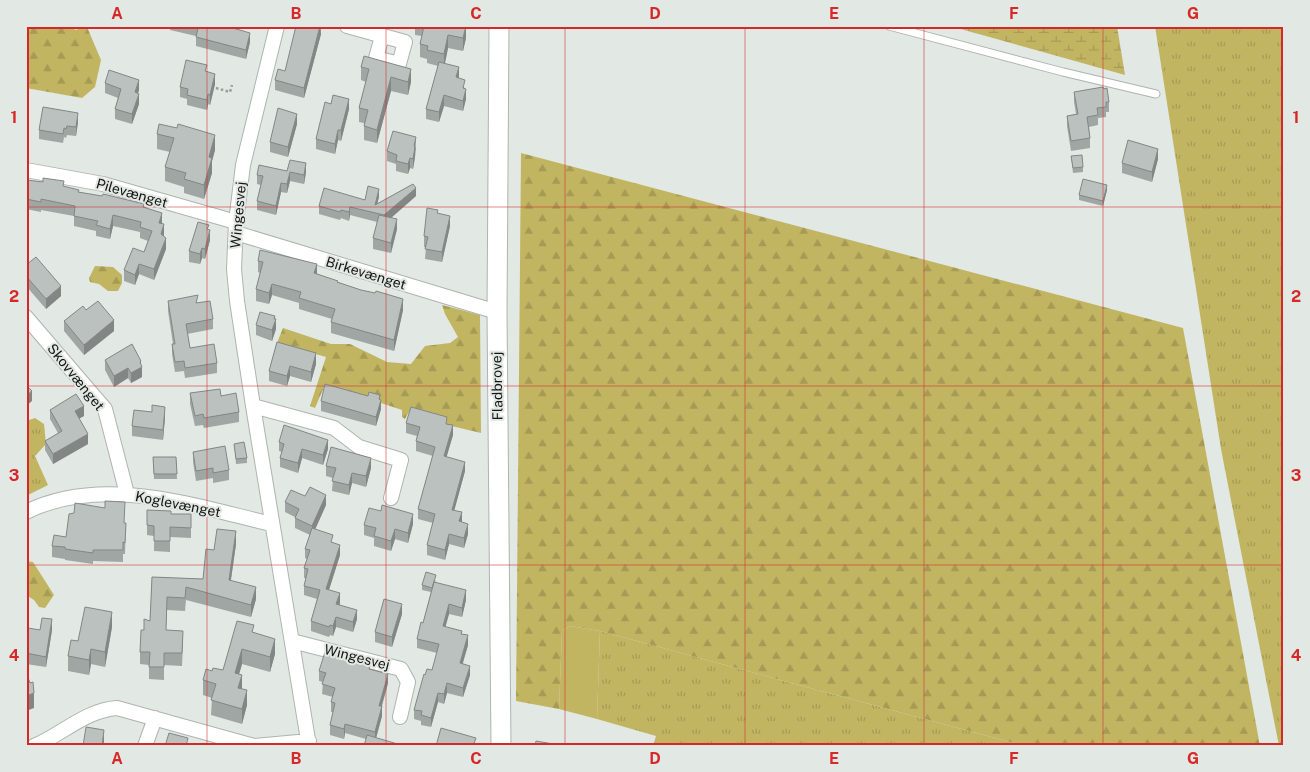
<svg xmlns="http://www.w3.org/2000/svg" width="1310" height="772" viewBox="0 0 1310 772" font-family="'Public Sans',sans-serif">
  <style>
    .grass { fill: url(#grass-tufts) }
    .forest { fill: url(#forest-firs) }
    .wetland { fill: url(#wetland-marsh) }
    .park { fill: #c2b562 }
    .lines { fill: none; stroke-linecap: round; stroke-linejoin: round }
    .service-casing { stroke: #aeb4af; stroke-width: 9 }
    .minor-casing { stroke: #aeb4af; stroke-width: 16 }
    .secondary-casing { stroke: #aeb4af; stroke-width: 21 }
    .path { stroke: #9a9f9b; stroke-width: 2.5; stroke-dasharray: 2.5 2.5; stroke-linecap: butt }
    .service { stroke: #fff; stroke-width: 7 }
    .minor { stroke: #fff; stroke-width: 14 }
    .secondary { stroke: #fff; stroke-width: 19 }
    .wall { fill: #a0a6a4 }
    .shaded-wall { fill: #828786 }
    .building { fill: #bac1bf; stroke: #828786 }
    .grid { fill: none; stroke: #d62828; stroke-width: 1; stroke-opacity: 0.55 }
    .labels { text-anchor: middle; stroke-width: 4; stroke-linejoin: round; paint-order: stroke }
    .street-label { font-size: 14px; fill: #141614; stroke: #e2e8e3 }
    .neatline { fill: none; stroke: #d62828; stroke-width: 2 }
    .grid-label { font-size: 16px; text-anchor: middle; font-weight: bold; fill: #d62828 }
  </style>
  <defs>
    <pattern id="grass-tufts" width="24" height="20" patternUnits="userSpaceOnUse" patternTransform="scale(1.25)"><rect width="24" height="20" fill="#c2b562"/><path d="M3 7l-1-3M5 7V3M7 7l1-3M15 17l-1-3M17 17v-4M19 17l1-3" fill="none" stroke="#a69b54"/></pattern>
    <pattern id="forest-firs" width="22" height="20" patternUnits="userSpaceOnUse" patternTransform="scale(1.25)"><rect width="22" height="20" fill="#c2b562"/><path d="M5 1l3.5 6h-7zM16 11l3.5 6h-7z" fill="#a69b54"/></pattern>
    <pattern id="wetland-marsh" width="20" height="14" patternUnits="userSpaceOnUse" patternTransform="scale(1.25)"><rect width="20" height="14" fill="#c2b562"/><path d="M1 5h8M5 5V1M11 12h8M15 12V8" fill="none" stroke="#a69b54"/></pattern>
  </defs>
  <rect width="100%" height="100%" fill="#e2e8e3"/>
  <path class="grass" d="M1155,26H1284V746H1279L1221,449Z
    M35,418L44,424L46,444L35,456L48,485L26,496V421Z
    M600,631L1024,746H653L656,736L597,719Z"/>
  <path class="forest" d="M26,26H74L75,30L87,27L101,60L95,87L82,98L26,88Z
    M521,153L1183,328L1260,746H1024L600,631L570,626L562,631L559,709L516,701Z
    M95,266L113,267L122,275V283L118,291H108L99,284L90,282L89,278Z
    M442,305L480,315L481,433L422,419L419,412H409L405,419L402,417V410L363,397L324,387L315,408L310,406L326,357L277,343L283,328L331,344H350L387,362L411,364L425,346L450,343L458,337L445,314Z
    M26,561L33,562L54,595L45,608L39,607L34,600L26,595Z"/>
  <path class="wetland" d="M950,26H1117L1125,75Z"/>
  <path class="park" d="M570,626L600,631L597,719L559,709L562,631Z"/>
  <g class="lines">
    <g class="service-casing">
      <path id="service" d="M889,26L1063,72L1156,94"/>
    </g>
    <g class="minor-casing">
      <path id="minor" d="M277,26L243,165L236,222L234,269L237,301L253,406L309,746
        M347,26L405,42L399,64L376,58L382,36
        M26,170L103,184L236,222
        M236,233L497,312
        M26,317L105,409L127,494
        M253,406L334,428L359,447L401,460L391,498
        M26,512C103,474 194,506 272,524
        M292,641L401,669L408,682L400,717
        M34,746C61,735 86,710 117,708L254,746L309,741
        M145,746L155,718"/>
    </g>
    <g class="secondary-casing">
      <path id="secondary" d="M499,26L497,312L501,746"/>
    </g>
    <path class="path" d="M216,88L230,92L232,85"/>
    <use href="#service" class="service"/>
    <use href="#minor" class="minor"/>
    <use href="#secondary" class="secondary"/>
  </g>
  <path class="wall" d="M170,26H226L250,42L246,59L196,46V36L170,30Z
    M321,26V34L304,98L275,90V80L285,71Z
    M415,26H466V38L463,51L448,48L445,64L459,78L465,89L466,99L463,111L444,106L439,122L426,119V109L438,66L427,63V59L420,57V44L422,36L415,35Z
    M361,67L411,82L408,95L391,91L377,143L364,140V123L359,122V108L366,82L361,80Z
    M207,71L215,84L210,105L208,104L207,110L187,105V99L180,97V87Z
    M105,83L139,90L138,93L139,104L132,124L115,119V109L118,98L105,93Z
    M1074,92L1109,102V112H1106V117L1098,118V125L1089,127L1090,138V148L1071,151L1067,126V116L1076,114L1074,102Z
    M349,109L341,141L338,140L335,154L316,149V139Z
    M78,122L76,136L67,135L66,138L64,137L63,143L39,139V130Z
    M159,124L215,150L212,161V173L204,199L184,193V187L165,181V167L170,152L157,149V134Z
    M297,124L288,157L270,152V142Z
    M416,147L415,157L413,169L410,168L408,174L396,171V164L387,161V151Z
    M1071,156L1083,167V172L1073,173Z
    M1158,159L1152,182L1122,173V163Z
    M287,171L306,172L304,184L290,181L287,193L281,192L276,215L257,210V201L261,185L257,184V175Z
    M26,180L64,187L79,192L144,207L162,224L164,235L163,236L166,249L154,280L139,274L135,285L124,281V270L144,252L148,241L140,238V232L113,226L110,239L96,236V231L74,226V216L41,210V212L26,209Z
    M1107,190L1103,206L1079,200V195Z
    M416,196L391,218L397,229L391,253L373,249V238L377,222L350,215L349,221L341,218L340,220L319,214V206L379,197L377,203Z
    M438,213L450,226L442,262L425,259L426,247H424V236Z
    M209,230L210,240L205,259L202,258L200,264L189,262V251Z
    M258,261L317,274L338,282L403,310L394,351L331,333V322L332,319L299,309V303L272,295L269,304L256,301V289L260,273L258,272Z
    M26,265L61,296L46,309L26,286Z
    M168,301L198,303L213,319V329L187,334L190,348L217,363V373L185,378L184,371L175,372L172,354V344H173L168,311Z
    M86,310L114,331L84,355L64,331V321Z
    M256,325L276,329L272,341L256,335Z
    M277,342L316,364L311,382L290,376L287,386L269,381V371Z
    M105,360L141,365L142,377L131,383L128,378L114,387L105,370Z
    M190,393L221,396L239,412V422L204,428L203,425L195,426L190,404Z
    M380,399L381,409L376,426L321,411V401Z
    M50,410L84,416L79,418L88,444L53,464L45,450V441L58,433L50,419Z
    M165,417L163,440L132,436V426Z
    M406,423L447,424L453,435L446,457L465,471L454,510L468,534L464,548L449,544L445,560L427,555V545L433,523L418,519V509L433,456L416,451V441L417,436L406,433Z
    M279,442L328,449L323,465L302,458L298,473L280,467V458L282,452L279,451Z
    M234,444L247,458V463L236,464Z
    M193,452L229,470V480L213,483V478L196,481L193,462Z
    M153,457H176L177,479H154Z
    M326,466L371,468L366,487L352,483L349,495L332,491L333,478L326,476Z
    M285,502L326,505L315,530L333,543L340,555L329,590L340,603L339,604L357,619L353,632L336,627L333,636L330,635L329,637L311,631V621L317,599L304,595V586L306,578H304V568L307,559L305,558V549L310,535L295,528V517L285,512Z
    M147,510L171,514H191V538L170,537V552L154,551V536L147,535Z
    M126,523L125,554H123V562L93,561V564L65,560V559L52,557V546L66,537Z
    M413,524L408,543L395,539L391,551L374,546V538L364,535V525Z
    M236,544L231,580L256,599L251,617L186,600L185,611L167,610L166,630L183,644L182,666L164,665V680L149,679V665L140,664V652L144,630L150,621L152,577L203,579L214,550Z
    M436,580L435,582L466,600L462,617L449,614L445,627L462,634L468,645L463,663L470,675L463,697L447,693L444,704L438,702L431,727L421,725V721L414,719V710L425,675L432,670L437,653L417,648V639L423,623L431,592L422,590V585Z
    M402,614L392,647L375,642V632Z
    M112,627L105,667L91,664L89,675L68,671V656L78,641Z
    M40,630H52L46,667L26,664V635Z
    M254,632L275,654L270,672L242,664L239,674L242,689L247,705L242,724L211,715L212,698L203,695V680L212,671L223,670Z
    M372,669L388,683L382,706V716L376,738L366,739L345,733L344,739L330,735V725L333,712H331V702L333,697L322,694L323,682L319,681V671Z"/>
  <path class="shaded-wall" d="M320,26L321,34L304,98V88Z
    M466,26V38L463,51V38Z
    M250,33V42L246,59V50Z
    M448,35V48L444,67V54Z
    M459,67V77L456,87V77Z
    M411,69V82L408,95V82Z
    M215,74V84L210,105V95Z
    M391,77V91L377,143V130Z
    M139,80V90L135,103V92Z
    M466,89V99L463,111V101Z
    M139,94V104L132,124V114Z
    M208,94V104L207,110V100Z
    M444,95V106L439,122V112Z
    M349,99V109L341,141V130Z
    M78,113V122L76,136V127Z
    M297,114V124L288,157V147Z
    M338,130V140L335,154V144Z
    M215,135V150L212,161V173L204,199V185L209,157Z
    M416,137L415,157L413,169V159L414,146Z
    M1158,149V159L1152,182V172Z
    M410,158V168L408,174V164Z
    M306,163V172L304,184V175Z
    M290,172V181L287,193V184Z
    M281,183V192L276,215V206Z
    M1107,185V190L1103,206V201Z
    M416,188V196L384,224V215Z
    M379,189V197L375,213V205Z
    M350,207V215L349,221V212Z
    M162,213V224L159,223Z
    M113,215V226L110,239V229Z
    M450,216V226L442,262V252Z
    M397,219V229L391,253V243Z
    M164,224V235L161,244V234Z
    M210,230V240L205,259V249Z
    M166,238V249L154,280V269Z
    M202,248V258L200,264V254Z
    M139,264V274L135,285V275Z
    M317,264V275L314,273Z
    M272,284V295L269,304V293Z
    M61,286V296L46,309V299Z
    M403,299V310L394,351V340Z
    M275,316V323L276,319V329L272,341V330Z
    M114,320V331L84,355V345Z
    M316,353V364L311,382V372Z
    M141,361V368L142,367V377L131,383V373L140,362Z
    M290,366V376L287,386V376Z
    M128,368V378L114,387V376Z
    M32,391V401L26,406V396Z
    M380,395V403L381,400V409L376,426V417Z
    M84,406V416L75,421V411Z
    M165,407V417L163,440V430Z
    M453,425V435L444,466V456Z
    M88,434V444L53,464V454Z
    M328,440V449L323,465V455Z
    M302,449V458L298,473V463Z
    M371,458V468L366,487V476Z
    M465,462V471L452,519V510Z
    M352,473V483L349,495V485Z
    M326,495V505L312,536V526Z
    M462,512V522L459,521Z
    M413,514V524L408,543V533Z
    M468,524V534L464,548V538Z
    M395,529V539L391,551V541Z
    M236,531V544L229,592V580Z
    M449,534V544L445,560V550Z
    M340,545V555L326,599V589Z
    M256,587V599L251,617V605Z
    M466,590V600L462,617V608Z
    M340,593V603L336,613V604Z
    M402,604V614L392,647V637Z
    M449,604V614L443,636V626Z
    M357,610V619L353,632V622Z
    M112,612V627L105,667V652Z
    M336,617V627L333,636V626Z
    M52,619V630L46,667V657Z
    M468,635V645L460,672V663Z
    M275,639V654L270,672V657Z
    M91,649V664L89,675V660Z
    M242,649V664L235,688V673Z
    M470,666V675L463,697V688Z
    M388,674V683L379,715V706Z
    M242,675V690L238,688Z
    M447,683V693L444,704V694Z
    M247,690V705L242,724V709Z
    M34,693V708L26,711V696Z
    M438,693V702L431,727V718Z
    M382,706V716L375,742V732Z
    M345,724V733L344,739V729Z
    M104,730V746H102Z"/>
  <path class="building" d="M193,26H226L250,33L246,50L196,37L198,28Z
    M296,26H320L304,88L275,80L278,69L285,71Z
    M424,26H466L463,38L448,35L444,54L427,50L428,46L420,44Z
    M364,56L411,69L408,82L391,77L377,130L364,126L368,110L359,108L369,69L361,67Z
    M186,60L207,65L205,71L215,74L210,95L208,94L207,100L187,95L188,89L180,87Z
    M439,62L459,67L456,77L465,80L463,88L466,89L463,101L444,95L439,112L426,109Z
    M109,70L139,80L135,92L139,94L132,114L115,109L121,89L105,83Z
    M1103,87L1104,89L1107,88L1109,102H1106V107L1097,108L1098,115L1087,117L1090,138L1071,141L1067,116L1078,114L1074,92Z
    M333,95L349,99L341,130H338L335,144L316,139L325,102L331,104Z
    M43,107L78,113L76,127L67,126L66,129L64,128L63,134L39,130Z
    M278,108L297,114L288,147L270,142Z
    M159,124L177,128L178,124L215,135L209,157L212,158L204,185L184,179L186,173L165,167L174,138L157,134Z
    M393,131L416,137L414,146L415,147L413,159L410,158L408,164L396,161L397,155L387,151Z
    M1128,140L1158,149L1152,172L1122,163Z
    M1082,155L1083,167L1073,168L1071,156Z
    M290,160L306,163L304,175L290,172L287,184L281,183L276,206L257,201L263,176L257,175L259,165L287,171Z
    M43,178L64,181L63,186L79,190L78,192L102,196L103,194L144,204L143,207L162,213L159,223L164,224L161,234L166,238L154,269L139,264L135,275L124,270L133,248L144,252L152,231L140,227L141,222L113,215L110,229L96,225L98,221L74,216L75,206L41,199V202L26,199V180L43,182Z
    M1083,179L1107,185L1103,201L1079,195Z
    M413,184L416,188L384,215L350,207L349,212L341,210L340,212L319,206L324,188L365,200L368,186L379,189L375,205Z
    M427,208L438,210L437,213L450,216L442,252L425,249L428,237L424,236Z
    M379,215L397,219L391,243L373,238Z
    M198,222L209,225L207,229L210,230L205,249L202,248L200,254L189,251Z
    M260,250L317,264L314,273L338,281L337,282L361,290L375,293L376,291L403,299L394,340L331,322L335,309L299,298L301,292L272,284L269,293L256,289L263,262L258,261Z
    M36,257L61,286L46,299L26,276V265Z
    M198,295L196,303L210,301L213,319L186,324L190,348L214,344L217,363L185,368L184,361L175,362L172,344H175L168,301Z
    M98,301L114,320L84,345L64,321L83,306L86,310Z
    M260,312L275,316L274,319H276L272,330L256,325Z
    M277,342L316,353L311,372L290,366L287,376L269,371Z
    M132,344L141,361L140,362L142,367L131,373L128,368L114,376L105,360Z
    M325,384L368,396L369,392L380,395L379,399L381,400L376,417L321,401Z
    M26,385L32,391L26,396Z
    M220,389L221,396L236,393L239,412L204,418L203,414L195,416L190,393Z
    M76,394L84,406L75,411L88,434L53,454L45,441L62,431L50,410Z
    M152,405L165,407L163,430L132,426L134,410L152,412Z
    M411,407L447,417L446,424L453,425L444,456L465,462L452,510L462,512L459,521L468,524L464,538L449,534L445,550L427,545L435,514L418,509L435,447L416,441L420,427L406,423Z
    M284,425L328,440L323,455L302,449L298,463L280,458L284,444L279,442Z
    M244,442L247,458L236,459L234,444Z
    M225,446L229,470L213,473V468L196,471L193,452Z
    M331,447L371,458L366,476L352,473L349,485L332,481L336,468L326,466Z
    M153,457H176L177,474H154Z
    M310,487L326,495L312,526L295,518L299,509L285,502L291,490L305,496Z
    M105,501L125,502L124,523H126L125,543L123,542V550H93V553L65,549V547L52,546L54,535L66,537L69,514L74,513L75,503L105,508Z
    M382,505L413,514L408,533L395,529L391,541L374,536L376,528L364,525L369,508L381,511Z
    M147,510L171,511V514H191V528L170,527V541H154V526L147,525Z
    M312,528L333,535L331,542L340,545L326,589L340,593L336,604L357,610L353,622L336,617L333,626L330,625L329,627L311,621L320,590L304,586L308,569L304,568L310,550L305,549Z
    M217,529L236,531L229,580L256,587L251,605L186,587L185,598L167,597L166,630L183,631L182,653H164V667H149L150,652H140L141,630H144V619L150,621L152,577L203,579L206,549L214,550Z
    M426,572L436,575L432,588L422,585Z
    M434,582L466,590L462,608L449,604L443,626L462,631L461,634L468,635L460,663L470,666L463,688L447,683L444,694L438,693L431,718L421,715L422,711L414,710L424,674L425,675L427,669L432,670L439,644L417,639L421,622L423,623Z
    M384,599L402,604L392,637L375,632Z
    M85,607L112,612L105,652L91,649L89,660L68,656L71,640L78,641Z
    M42,618L52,619L46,657L26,653V635L28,628L40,630Z
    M237,621L254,625L252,632L275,639L270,657L242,649L235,673L242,675L238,688L247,690L242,709L211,700L216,684L203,680L206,669L212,671L213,668L223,670Z
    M325,652L356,661L358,657L372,661L369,669L388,674L379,706H382L375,732L345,724L344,729L330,725L335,703L331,702L335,688L322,684L326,673L319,671Z
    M27,675L30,683L33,682L34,693L26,696V676Z
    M86,727L104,730L102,746H83Z
    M441,728L476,738L473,746H436Z
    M169,733L188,738L186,746H165Z
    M367,735L401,745V746H364Z
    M536,741L559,745V746H535Z"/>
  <path class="grid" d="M207,26V746M386,26V746M565,26V746M745,26V746M924,26V746M1103,26V746M26,207H1284M26,386H1284M26,565H1284"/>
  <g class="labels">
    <g class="street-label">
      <text transform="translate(132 193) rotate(16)" y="5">Pilevænget</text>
      <text transform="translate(238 215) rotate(-85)" y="5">Wingesvej</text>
      <text transform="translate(366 273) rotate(17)" y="5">Birkevænget</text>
      <text transform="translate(76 377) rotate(51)" y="5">Skovvænget</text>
      <text transform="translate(497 386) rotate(-91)" y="5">Fladbrovej</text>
      <text transform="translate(178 504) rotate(11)" y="5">Koglevænget</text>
      <text transform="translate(357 657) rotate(14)" y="5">Wingesvej</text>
    </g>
  </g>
  <rect width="1310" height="772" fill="none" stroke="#e2e8e3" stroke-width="55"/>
  <rect x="28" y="28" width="1254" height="716" class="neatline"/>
  <g class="grid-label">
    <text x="117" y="19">A</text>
    <text x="296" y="19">B</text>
    <text x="476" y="19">C</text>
    <text x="655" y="19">D</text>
    <text x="834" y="19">E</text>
    <text x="1014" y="19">F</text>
    <text x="1193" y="19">G</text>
    <text x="14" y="123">1</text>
    <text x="1296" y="123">1</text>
    <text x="14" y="302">2</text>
    <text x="1296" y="302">2</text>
    <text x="14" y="481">3</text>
    <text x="1296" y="481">3</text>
    <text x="14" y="661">4</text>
    <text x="1296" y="661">4</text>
    <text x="117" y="764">A</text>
    <text x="296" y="764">B</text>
    <text x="476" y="764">C</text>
    <text x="655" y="764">D</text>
    <text x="834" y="764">E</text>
    <text x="1014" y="764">F</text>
    <text x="1193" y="764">G</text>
  </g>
</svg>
